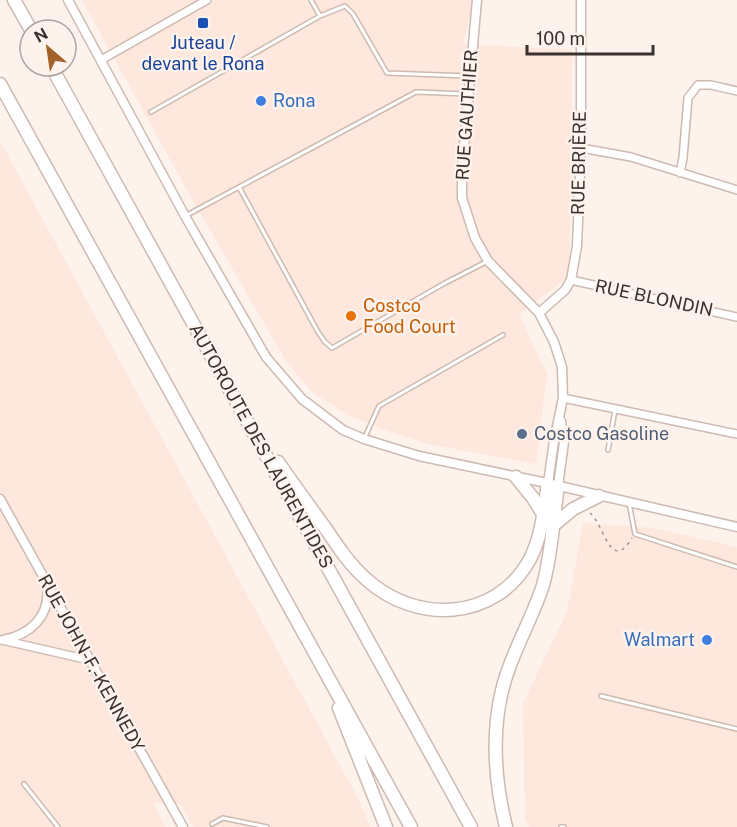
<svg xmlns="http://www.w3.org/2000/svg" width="737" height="827" viewBox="0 0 737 827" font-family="'Public Sans',sans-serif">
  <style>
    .built { fill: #fee7dd }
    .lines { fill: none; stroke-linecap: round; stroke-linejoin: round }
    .service-casing { stroke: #cdbab1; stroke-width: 6 }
    .minor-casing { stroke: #cdbab1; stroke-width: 10 }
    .tertiary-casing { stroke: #cdbab1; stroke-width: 11 }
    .motorway-casing { stroke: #cdbab1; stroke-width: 15 }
    .path { stroke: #9b918c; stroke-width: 1.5; stroke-dasharray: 3 4.5; stroke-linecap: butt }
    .service { stroke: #fff; stroke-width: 3 }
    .minor { stroke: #fff; stroke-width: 7 }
    .tertiary { stroke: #fff; stroke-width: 8 }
    .motorway { stroke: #fff; stroke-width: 12 }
    .transit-dot { fill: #1a4fb4; stroke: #fef2ec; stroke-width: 2 }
    .shop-dot { fill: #3f7fe0; stroke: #fef2ec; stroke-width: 2 }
    .food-dot { fill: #e8710a; stroke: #fef2ec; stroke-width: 2 }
    .service-dot { fill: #5c6f8a; stroke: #fef2ec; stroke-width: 2 }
    .labels { text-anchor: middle; stroke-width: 5; stroke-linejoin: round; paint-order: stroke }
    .transit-label { font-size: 18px; fill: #164399; stroke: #fef2ec }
    .shop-label { font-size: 18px; fill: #366cbe; stroke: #fef2ec; text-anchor: start }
    .street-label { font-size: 18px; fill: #38312d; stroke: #fef2ec }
    .food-label { font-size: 18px; fill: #c56008; stroke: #fef2ec; text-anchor: start }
    .service-label { font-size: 18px; fill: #4e5e75; stroke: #fef2ec; text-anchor: start }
  </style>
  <rect width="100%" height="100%" fill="#fef2ec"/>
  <path class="built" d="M82,0H474L463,44L572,50L570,250L566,279L519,314L547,374L536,464L428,444L385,430L349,416L312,392L287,363L188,192Z
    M0,141L360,802L370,827H193L180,804L153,802L165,827H0Z
    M583,523L653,528L737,547V827H529L525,817L523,703L567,612Z"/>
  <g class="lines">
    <g class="service-casing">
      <path id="service" d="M311,0L320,16
        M151,112L320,16L345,6L353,14L387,73L468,76
        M239,187L318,332L325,342L332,348L445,283L486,262
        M187,215L416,92L467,94
        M365,437L379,406L503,335
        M608,450L615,410
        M629,503L635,534L737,567
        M601,696L737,729
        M24,784L58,827
        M212,824L223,818L267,827
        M561,827H564"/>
    </g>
    <g class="minor-casing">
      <path id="minor" d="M101,60L207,0
        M581,148L631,157L737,190
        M680,173L683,158L688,98L698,85H711L737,91
        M571,280L737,317
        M563,398L737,434
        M2,640L89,660"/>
    </g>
    <g class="tertiary-casing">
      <path id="tertiary" d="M68,0L185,216L266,357L302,399L343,430L364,439L419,456L542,482L737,527
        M477,0L462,168V198L475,238L488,261L539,313L554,342L562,367L563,398L554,441L548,483
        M539,313L565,290L571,280L577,246L581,148V0
        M558,486L564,442L561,421
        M0,499L183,827
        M3,640C30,635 51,616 47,586"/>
    </g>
    <g class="motorway-casing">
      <path id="motorway" d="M14,0L31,30
        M51,66L471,827
        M0,84L411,827
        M278,462C294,485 310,507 326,529C338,547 350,565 366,579C415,624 496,622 530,559C542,536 544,508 548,483
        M516,477L533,498L543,514
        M554,525L573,509L599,496
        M339,708L386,827
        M506,827C493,775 490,716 510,665C520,638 534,613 543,585C552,553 553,519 558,486"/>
    </g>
    <path class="path" d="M590,513C605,525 610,574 632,538"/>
    <use href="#service" class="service"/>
    <use href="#minor" class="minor"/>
    <use href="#tertiary" class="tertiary"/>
    <use href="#motorway" class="motorway"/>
  </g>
  <rect class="transit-dot" x="197" y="17" width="12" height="12" rx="3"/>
  <g class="shop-dot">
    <circle cx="261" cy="101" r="6"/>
    <circle cx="707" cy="640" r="6"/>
  </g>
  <circle class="food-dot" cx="351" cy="316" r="6"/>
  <circle class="service-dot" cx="522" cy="434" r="6"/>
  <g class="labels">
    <g class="transit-label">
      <text x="203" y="49">Juteau /<tspan x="203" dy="21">devant le Rona</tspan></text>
    </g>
    <g class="shop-label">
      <text x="273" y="107">Rona</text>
      <text x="695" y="646" text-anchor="end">Walmart</text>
    </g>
    <g class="street-label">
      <text transform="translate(467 115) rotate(-86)" y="6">RUE GAUTHIER</text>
      <text transform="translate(579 163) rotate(-89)" y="6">RUE BRIÈRE</text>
      <text transform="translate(654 298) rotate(12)" y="6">RUE BLONDIN</text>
      <text transform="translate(261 446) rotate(61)" y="6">AUTOROUTE DES LAURENTIDES</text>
      <text transform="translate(91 663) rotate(61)" y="6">RUE JOHN-F.-KENNEDY</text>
    </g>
    <g class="food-label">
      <text x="363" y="312">Costco<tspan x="363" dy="21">Food Court</tspan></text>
    </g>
    <g class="service-label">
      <text x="534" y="440">Costco Gasoline</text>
    </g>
  </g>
  <g transform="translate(48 48) rotate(331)"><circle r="28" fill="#fef2ec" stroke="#afa5a0" stroke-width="1.5"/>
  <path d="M0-4.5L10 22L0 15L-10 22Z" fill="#a16329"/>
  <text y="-9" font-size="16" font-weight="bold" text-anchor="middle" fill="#38312d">N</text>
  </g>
  <path d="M527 45v9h126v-9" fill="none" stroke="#38312d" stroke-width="3"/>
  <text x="536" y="45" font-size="18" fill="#38312d" stroke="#fef2ec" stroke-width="4.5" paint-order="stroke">100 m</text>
</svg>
